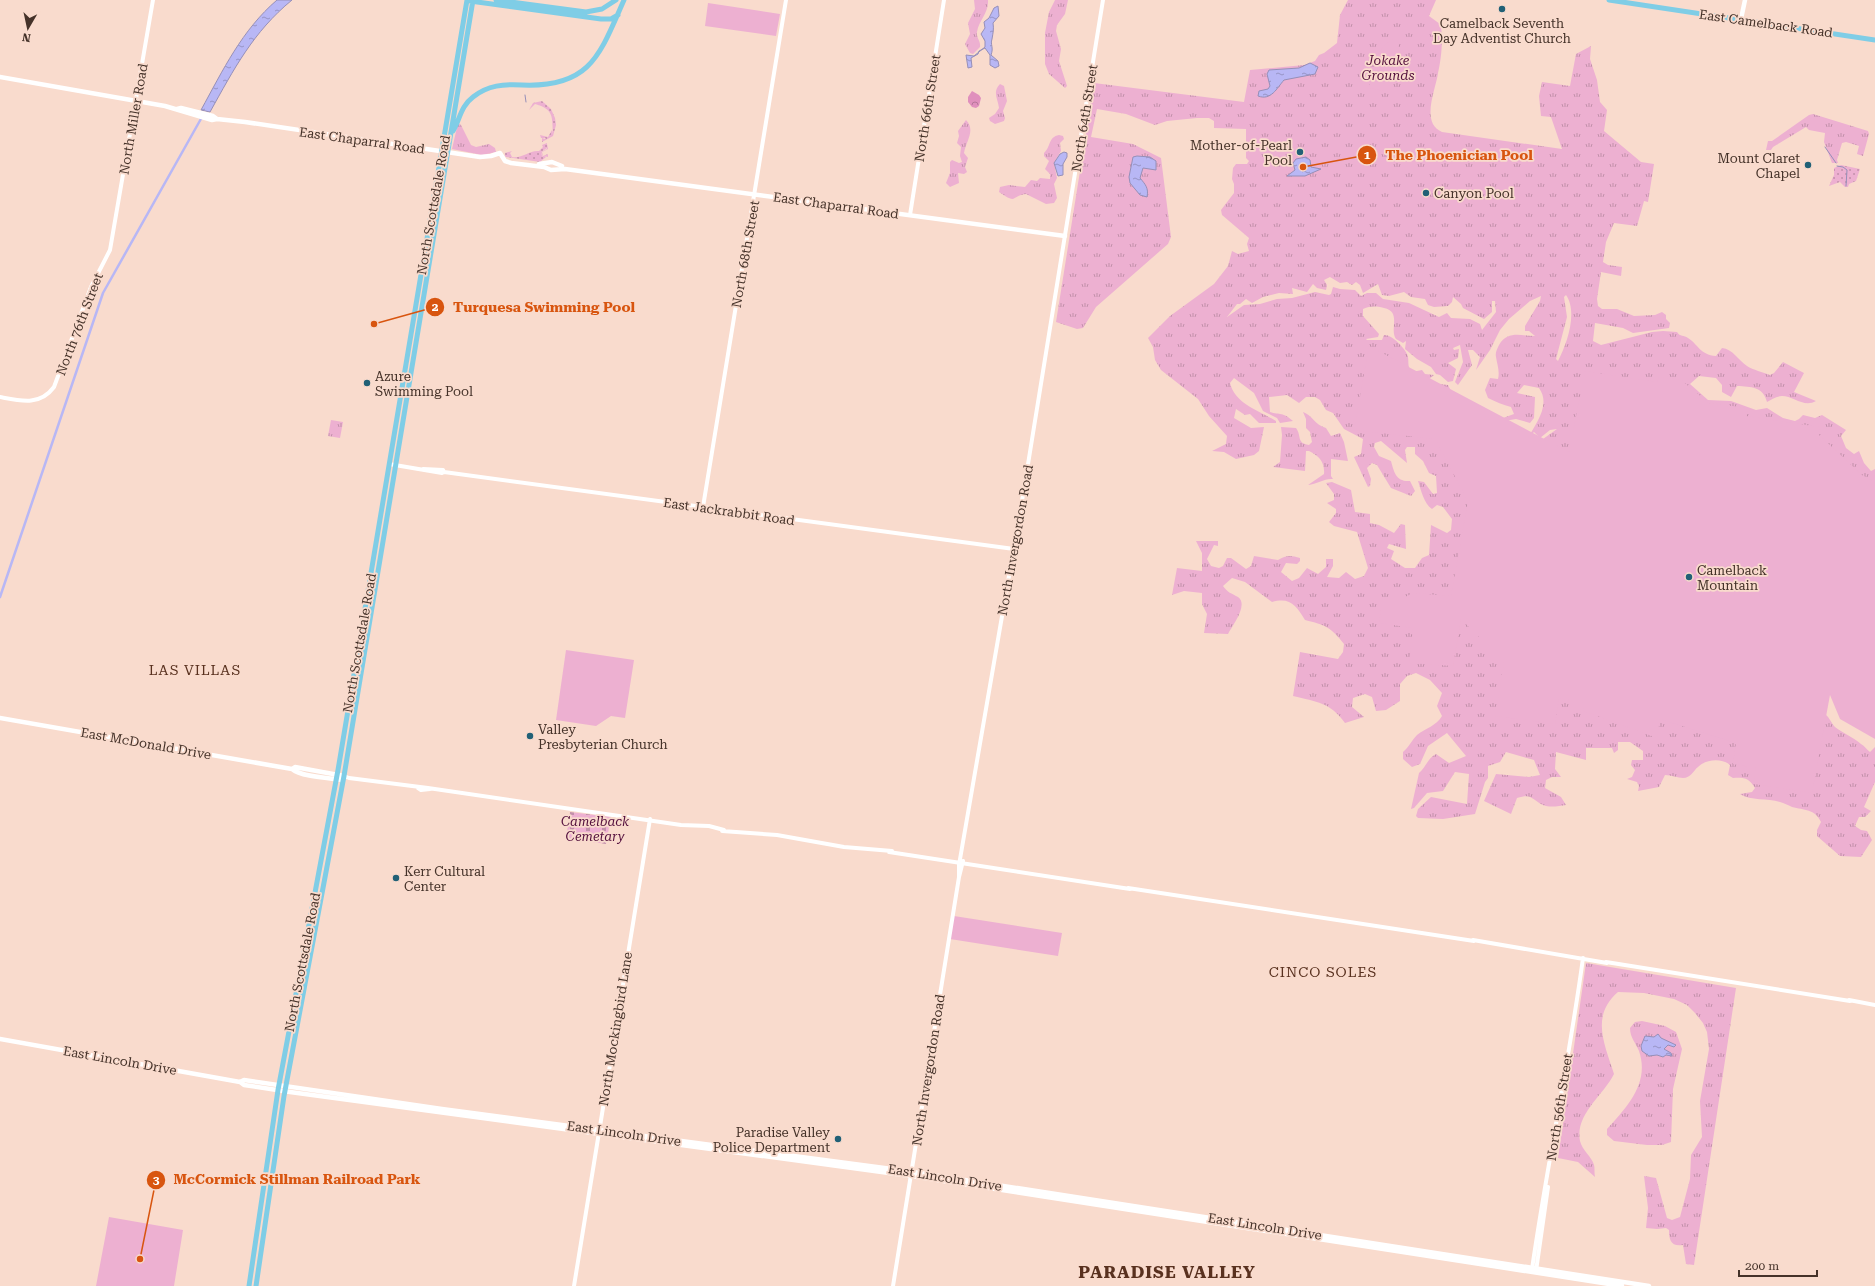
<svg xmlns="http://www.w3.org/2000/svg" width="1875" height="1286" viewBox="0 0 1875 1286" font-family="'Roboto Serif',serif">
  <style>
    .grass { fill: url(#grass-tufts); fill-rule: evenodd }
    .forest { fill: url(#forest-crowns) }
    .cemetery { fill: url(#cemetery-stones) }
    .park { fill: #edb0d1 }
    .garden { fill: url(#garden-dots) }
    .water { fill: url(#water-ripples); stroke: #968fb8 }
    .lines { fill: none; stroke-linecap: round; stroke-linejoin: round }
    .stream { stroke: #968fb8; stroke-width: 1 }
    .canal { stroke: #b8b7f5; stroke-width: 2.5 }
    .tertiary { stroke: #fff; stroke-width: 4 }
    .secondary { stroke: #fff; stroke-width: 4.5 }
    .primary { stroke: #7fcde6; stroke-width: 5 }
    .poi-dot { fill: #216076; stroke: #f9dbcd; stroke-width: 1.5 }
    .labels { text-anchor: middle; stroke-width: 3.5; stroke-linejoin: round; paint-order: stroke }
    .poi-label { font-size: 13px; fill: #453229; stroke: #f9dbcd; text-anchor: start }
    .street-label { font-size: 13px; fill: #453229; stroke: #f9dbcd }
    .park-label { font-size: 13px; font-style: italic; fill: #540f3d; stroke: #f9dbcd }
    .neighbourhood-label { font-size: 14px; letter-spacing: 1px; fill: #59311f; stroke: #f9dbcd }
    .district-label { font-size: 17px; font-weight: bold; letter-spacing: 1px; fill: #59311f; stroke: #f9dbcd }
    .leader { fill: none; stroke: #d8550f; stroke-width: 1.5 }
    .callout-dot { fill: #d8550f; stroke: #f9dbcd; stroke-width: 1.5 }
    .mark-label { font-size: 12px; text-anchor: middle; font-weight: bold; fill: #fff }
    .callout-label { font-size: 14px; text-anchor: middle; font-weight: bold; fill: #d8550f; stroke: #f9dbcd; stroke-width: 3.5; stroke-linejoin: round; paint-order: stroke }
  </style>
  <defs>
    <pattern id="grass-tufts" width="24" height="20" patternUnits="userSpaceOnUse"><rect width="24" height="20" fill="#edb0d1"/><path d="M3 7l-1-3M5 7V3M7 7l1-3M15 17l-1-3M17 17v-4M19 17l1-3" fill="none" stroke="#c290aa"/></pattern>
    <pattern id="forest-crowns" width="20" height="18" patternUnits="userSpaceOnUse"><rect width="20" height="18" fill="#e090bd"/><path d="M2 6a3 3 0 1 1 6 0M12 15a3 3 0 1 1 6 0" fill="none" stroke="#b7769a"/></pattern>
    <pattern id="cemetery-stones" width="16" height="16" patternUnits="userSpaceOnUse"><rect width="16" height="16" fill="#edb0d1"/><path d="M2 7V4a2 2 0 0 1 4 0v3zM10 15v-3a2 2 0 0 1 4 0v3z" fill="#c290aa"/></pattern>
    <pattern id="garden-dots" width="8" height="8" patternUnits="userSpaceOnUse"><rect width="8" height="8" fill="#edb0d1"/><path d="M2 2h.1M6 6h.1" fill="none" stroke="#c290aa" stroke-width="1.8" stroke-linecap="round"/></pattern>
    <pattern id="water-ripples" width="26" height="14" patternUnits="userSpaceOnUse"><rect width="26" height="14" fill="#b8b7f5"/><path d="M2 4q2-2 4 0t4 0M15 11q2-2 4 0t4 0" fill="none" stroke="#9795c6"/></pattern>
  </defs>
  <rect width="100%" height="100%" fill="#f9dbcd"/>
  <path class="grass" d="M974,0H988C989,13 979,20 977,32C976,38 981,41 980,47L973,54L970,53L965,44L970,34L968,23L975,9Z
    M1055,0H1068L1065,14L1057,25L1056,31L1061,49L1059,61L1067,86L1065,88L1049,74L1045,64V33L1049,12Z
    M1348,0H1436L1429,16L1440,24C1444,35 1441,61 1438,73C1436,89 1420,123 1442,132L1562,149L1551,117L1541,116L1539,96L1542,82L1570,86L1576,54L1591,46L1590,59L1597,80L1600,102L1607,110L1604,131L1641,162L1654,164L1648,202L1644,201L1637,226L1614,223L1606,242L1603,262L1608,265L1622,267L1621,276L1601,272L1597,299L1598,306L1602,309H1617L1634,316L1655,315L1662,312L1666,315V319L1670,323L1669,328L1633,333L1623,328L1595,323L1593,341L1601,345L1652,332L1663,331L1677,332C1680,337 1684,335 1688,338C1698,344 1700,355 1716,356L1722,348C1733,349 1738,360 1747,366C1753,370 1763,372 1770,375L1774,373L1783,362L1804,373L1794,392L1816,401C1804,408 1793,396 1782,396C1776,396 1771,400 1767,402C1763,386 1751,387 1737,386L1731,397L1722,392V385L1716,378L1699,376L1690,384L1708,400L1731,401L1756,410L1767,408L1783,418L1795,421L1799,419L1803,415L1815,418L1822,415L1846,430L1841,436L1846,448L1854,454L1859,451L1864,463L1871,471L1875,469V658L1870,650L1851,662L1848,674L1854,683L1852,686H1847L1841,682L1835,689L1830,687L1825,686L1821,682L1813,683C1807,673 1805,657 1794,651C1790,648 1784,650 1779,648C1773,635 1751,617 1753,604L1761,601L1760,598L1753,595L1749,589L1738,587L1727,577C1717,577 1707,578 1697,574L1708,571L1704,563L1699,562L1701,558L1700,556L1688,558L1680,548L1674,546L1671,549L1677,554V556L1665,558L1667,554L1662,549L1661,557H1648L1642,553L1630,555L1637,558L1650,559L1662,571L1667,569L1670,564H1672L1675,583L1683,584L1686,589L1682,598L1687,597L1690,599L1685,610L1691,626L1693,635L1700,641L1702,638L1700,634L1703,623L1715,622L1707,612L1699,592L1704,589H1710C1707,601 1717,616 1728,620L1736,615L1738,610L1731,605L1722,603L1723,591H1715C1723,584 1731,593 1735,601L1739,602L1743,606L1758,628L1769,638L1778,661L1783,667L1802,686L1817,691C1808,700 1818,710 1826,715C1829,717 1832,724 1835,727C1843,733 1853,737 1861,744C1865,746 1866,749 1870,752L1875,747V782L1864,807L1871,811L1865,817H1859L1855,826L1861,830L1867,831L1872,840L1861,857L1840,856L1817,836V830L1821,822C1815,809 1804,810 1792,807C1788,805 1784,803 1780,802C1767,798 1751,801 1740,794L1752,792L1755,788C1749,778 1744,777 1733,778L1728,775L1730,765C1722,758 1706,759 1698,767C1693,771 1691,778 1683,778C1678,778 1671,775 1665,775L1659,787L1638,791L1639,786L1637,782L1627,779L1632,777L1635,770L1631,765L1632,760H1643V751L1630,742H1618V750L1614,753L1612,748H1586V760L1556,752L1555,769L1561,777H1552L1546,780L1545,788L1561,797L1566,805C1559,806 1550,808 1543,805C1531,799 1532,793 1517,798L1511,814L1484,801L1496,774L1529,777L1540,775L1534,760L1506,752L1500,762L1488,766V778L1485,782L1475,814L1443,819L1418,818L1416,816L1418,809L1431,797L1467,804L1469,774L1455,772L1443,791L1427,793L1414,808L1411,809L1419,773C1426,767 1428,758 1436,754L1449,763L1466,756L1447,733L1428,746L1420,764L1412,767L1403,759V752C1409,747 1412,740 1417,735C1426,728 1436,726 1442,716L1437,706L1442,693L1430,680L1416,673L1407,676L1400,684V701L1386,710L1376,711L1372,697L1365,694L1353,698L1352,707L1364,717L1345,723C1330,702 1317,702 1293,696L1300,652L1338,659L1343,652L1344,644C1331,627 1325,625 1305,620C1296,606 1291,597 1272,602L1245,582L1232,578L1223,586C1228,593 1231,593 1238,597C1249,605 1232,626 1228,634L1204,633L1207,614L1202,604V593L1184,591L1172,595L1177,568L1202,571V553L1196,541H1218V546L1214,545L1207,559L1211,566L1219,568L1223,566L1227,558H1231L1246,569L1251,566L1254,556L1278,560C1286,555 1291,555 1300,558V561L1297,564L1286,563L1281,572L1292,581L1299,578L1307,568L1318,574L1326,567V559H1333V566L1327,577L1339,578L1346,572L1355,579L1364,576L1368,568L1357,532L1334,526L1329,522L1336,513V509L1327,503L1334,500V494L1326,483L1332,482L1351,490L1355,512L1370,514V523L1379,525L1394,533L1401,524L1405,525L1406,549L1389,544L1387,548L1394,551L1391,559L1405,568H1415L1422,558L1429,555L1431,525L1447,533L1451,530L1452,519L1443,507L1437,505L1432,509C1424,504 1421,490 1418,481L1424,482L1433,494L1437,493L1436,476L1429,473L1423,461L1415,454V447H1407L1405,450L1407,463L1381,441L1375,443L1374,447L1379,456L1391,461C1394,472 1396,482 1410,481L1415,491L1411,496L1391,488L1377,465L1372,463L1367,468L1371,479L1370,486L1368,487L1354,457L1361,454L1363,439L1344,429L1333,413L1326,410L1320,400L1315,397H1306L1299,403L1287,395L1269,397L1270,412C1280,415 1283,412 1293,421L1280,423L1277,418L1263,411L1254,393L1234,378L1230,383C1235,404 1260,411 1276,421V423H1259L1250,414L1245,415L1236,409L1234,418L1251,428L1264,427L1259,451L1254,455L1236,459L1224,452L1212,451L1226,444L1227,436L1209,416L1198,399L1161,370L1155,360L1153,347L1148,338L1170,316L1214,284L1228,266L1232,251L1238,254L1249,251L1247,244L1249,238L1222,215L1221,210L1234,193V184L1232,179L1233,168L1236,164H1247L1249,161L1246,158V129L1214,128V121L1209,118H1197L1167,121L1155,125L1126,114L1097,109L1091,137L1133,144L1161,158L1171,237L1168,244L1096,307L1083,328L1077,329L1056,322L1094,83L1244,102L1250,70L1304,65L1315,61L1319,55L1324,53L1337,43L1340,15ZM1330,277L1340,283L1347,282L1352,285L1356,282L1360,285L1363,293L1378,284L1382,295L1389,296L1404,292L1411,297L1425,299L1428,305L1434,307L1448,306L1452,302L1453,297L1461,304L1463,308L1484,319L1492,312V301H1495L1496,312L1482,330L1480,324L1470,319L1451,318L1447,313L1439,317L1409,303L1383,299L1376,293H1367L1361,296L1355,290L1340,289L1333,287L1331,294L1329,295L1315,292L1292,298L1277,299L1260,304L1244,305L1227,317L1237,304H1240L1246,299L1252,303L1263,297L1279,293L1293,294L1292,288L1307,292L1313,284L1317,288L1326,290L1327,285L1324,280ZM1566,295C1578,312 1567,344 1558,361L1556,359L1567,317L1564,297ZM1541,296L1540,301L1525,326V331H1529L1535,336C1521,336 1508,330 1499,345C1497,349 1495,353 1496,357C1497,364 1500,371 1498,379L1490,378L1485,390L1488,398C1496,402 1503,405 1511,407L1514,414L1503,418L1504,421L1516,419L1530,423L1534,418L1535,397L1517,393L1524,385L1539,388C1551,405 1536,423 1528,438L1534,432L1540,438L1550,430L1557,429L1536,444L1535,454C1542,454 1546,456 1549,462L1555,464L1553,469L1528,456L1531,447L1527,442L1526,438H1520L1516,432L1498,428V420L1484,415L1478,416L1466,414L1465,412L1471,411L1472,409L1460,402L1442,396L1453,395L1448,385L1431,383L1428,380L1434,375L1425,374L1422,370L1412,372C1406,366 1410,360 1407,354C1404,347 1391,334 1384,335L1382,340H1367L1366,339L1378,337L1379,334L1363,316V309C1371,306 1375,306 1384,308C1402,312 1389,329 1396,339L1403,343L1406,341L1405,349L1417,359L1431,367L1436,374L1440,375L1448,382L1453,381L1456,369L1448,363L1458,358L1459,349L1454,350L1453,348L1460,345L1463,362L1455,382L1458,385L1472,365L1468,350H1473L1480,357L1476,370L1490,350L1500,330L1509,319L1530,301ZM1738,623L1749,627C1744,634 1740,635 1734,643L1726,644V640L1733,634Z
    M1000,84L1004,86L1007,101L1003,111L1005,118L1004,121L995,124L990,121L989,118L995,114L999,108C998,99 992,92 1000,84Z
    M1813,114L1868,131L1869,134L1863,156L1857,154L1859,146L1846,142L1842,143L1837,160L1838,163H1832L1824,142L1825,133L1809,130L1806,127L1773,147L1771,150H1766L1768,141H1772L1809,115Z
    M966,120C976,130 966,141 964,153L968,158L965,167L967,172L964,174L958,173L959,183L950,187L946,183L950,173V162L952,160L959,163L962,162L960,156L961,147L957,143L959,136L958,131Z
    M458,123L461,125L471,145L476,147L489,144L495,148L496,152L482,155L452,149Z
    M1059,135L1063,136L1064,139L1060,143L1061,151L1054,163L1057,178L1054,184L1057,198L1054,203L1046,204L1026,194C1010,196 1018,205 999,192L1000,187L1009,185L1025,187L1031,180L1037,181L1040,178L1050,179V174L1045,169L1049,161L1044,156V153C1051,147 1048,137 1059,135Z
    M1303,412C1312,415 1315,425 1326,428L1331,436L1340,433L1344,442L1348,461L1331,459V476L1333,479C1325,478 1317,484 1308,485L1324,474C1325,462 1319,456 1309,451H1306L1305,471L1273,467L1280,462L1282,435L1281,427L1296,428C1302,436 1296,443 1309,445L1312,442L1310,432L1306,428V419Z
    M331,420L343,422L340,438L328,436Z
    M1586,963L1736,988L1694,1265L1686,1264L1683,1245C1671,1247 1669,1240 1669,1230L1666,1228L1657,1229L1646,1228L1648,1208L1644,1176L1656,1178L1667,1218L1672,1220L1680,1217L1690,1179L1691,1155L1702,1137L1700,1101L1709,1049L1707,1032L1703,1023L1695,1013L1687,1005L1674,999L1644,993L1618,992C1590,1016 1605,1045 1614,1074C1603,1096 1575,1114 1580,1141C1582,1150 1592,1157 1594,1165C1595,1168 1594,1173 1595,1177L1578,1162L1558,1158Z
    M1642,1021L1665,1026L1676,1032L1682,1049L1673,1089L1671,1142L1662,1145H1647L1614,1141L1607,1135V1129C1627,1107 1650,1083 1639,1051C1636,1043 1630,1038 1630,1028L1635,1022Z"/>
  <path class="forest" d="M972,91L979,95L981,98L979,106L976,108L972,107L968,102V97Z"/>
  <path class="cemetery" d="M570,812L611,817L606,844L566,838Z"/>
  <path class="park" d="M708,3L780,14L776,36L705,26Z
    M1395,38L1399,42L1398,56L1402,66L1398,81L1387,85L1384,91L1369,88C1374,69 1375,47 1395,38Z
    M1369,346L1569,452L1585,371L1657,382L1659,377L1681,380L1709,403L1748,408L1746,416L1820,427L1818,434L1862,475L1875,482V739L1840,719L1830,695L1812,793L1754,784L1756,768L1733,764L1736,743L1660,719L1657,738L1584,711L1583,703L1559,698L1555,724L1495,716L1504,662L1461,619L1453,666L1409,663L1413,628L1379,623L1381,609L1413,593L1451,596L1468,501L1435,439L1354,430Z
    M566,650L634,660L625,718L611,716L596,726L556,720Z
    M954,916L1062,933L1058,956L950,939Z
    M109,1217L183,1230L174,1286H96Z"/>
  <path class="garden" d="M542,101L551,109L555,118L556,125L553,136L542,142V138L545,139L546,138H541L540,135L548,137L552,130L553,134C552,117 554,109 535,104L529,110L533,103Z
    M547,143V148L541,152L542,156L543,157L541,152L547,149L548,144V149L542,152L543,156L548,154V157L544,156L546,157L540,162L506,157L505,156V153L512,151L510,153L512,157C522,159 529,150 539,151L543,147L542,145Z
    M1841,165L1860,169L1856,181L1849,184L1848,187H1845L1840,182L1829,186L1834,175V168Z"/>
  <path class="water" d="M277,0H292C253,32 234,69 210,112L201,110C223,70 242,30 277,0Z
    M998,6L999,16L993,23C994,29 993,33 992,39C990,45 994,47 991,55L998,61L999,66L995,68L990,65V55L985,48L979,51L978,54L971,58L972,67L968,68L966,55L974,56L985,47V41L981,34L985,28L984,22L989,18L994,8Z
    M1310,63L1318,67L1315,74L1284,80C1277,88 1271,101 1258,96L1259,91L1268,89L1270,86L1267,74L1269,70L1299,68Z
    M1064,152L1067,153V157L1063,164V175L1058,176L1054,163L1060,154Z
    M1137,156L1150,157L1156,161V170L1143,168L1140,178C1145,184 1149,188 1147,197L1140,195L1130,183L1129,177L1133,157Z
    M1306,157L1310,160L1311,167L1321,169L1305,176H1287L1295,170L1293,163L1296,159Z
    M1658,1034L1661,1038L1676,1045L1674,1047L1668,1045L1664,1049L1671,1053L1672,1056L1666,1055L1663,1057L1657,1055L1649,1056L1642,1051L1641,1046L1645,1036L1654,1037Z"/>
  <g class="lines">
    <path class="stream" d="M525,95L526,102
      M1825,147L1836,163
      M1837,166L1843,167L1847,170L1846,186"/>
    <path class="canal" d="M0,597L103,293L202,117"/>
    <path class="tertiary" d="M910,215L944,0
      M0,397C21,401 40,406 54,387L91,287L110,250L153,0
      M389,464L442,473L444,472L1014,549
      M423,469L443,470L444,472
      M703,507L786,0
      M344,776L349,778L428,788L681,825L709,826L724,830
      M418,788L421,790L430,789
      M722,831L777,835L844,847L892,851
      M889,852L1130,889
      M959,877L963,861
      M1128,888L1474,941
      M1473,940L1607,963
      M1606,962L1850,1001
      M1849,1000L1875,1005
      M1532,1269C1547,1165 1569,1062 1583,958
      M1536,1271L1548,1187
      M574,1286L650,819
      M893,1286L959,877V865L1024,489L1103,0"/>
    <path class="secondary" d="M1741,19L1745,0
      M0,77L165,106L212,120L217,119L245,122L480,157L491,156L500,153L505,161L511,163L544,167L551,170L565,169L1065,236
      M177,109L181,108L213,116L217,119
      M539,164L552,162L562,166
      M0,718L292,769C301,777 330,778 343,780
      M292,769L295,767L344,776
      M0,1039L240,1082L244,1080L442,1109L907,1171L1649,1286
      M240,1082L244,1085L290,1092L911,1176L1622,1286"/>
    <path class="primary" d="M496,0L586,12L602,9L616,0
      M1609,0L1875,40
      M470,1L601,19H611L618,15
      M453,131C460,119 461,106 473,97C488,85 504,84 522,85C591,88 600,54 624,0
      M249,1286L278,1090L338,770L467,0
      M256,1286L284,1096L344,776L473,0"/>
  </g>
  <g class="poi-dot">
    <circle cx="1502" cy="9" r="4"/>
    <circle cx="1300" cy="152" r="4"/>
    <circle cx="1808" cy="165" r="4"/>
    <circle cx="1426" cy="193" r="4"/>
    <circle cx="367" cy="383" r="4"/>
    <circle cx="1689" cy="577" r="4"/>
    <circle cx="530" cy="736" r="4"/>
    <circle cx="396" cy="878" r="4"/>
    <circle cx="838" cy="1139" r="4"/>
  </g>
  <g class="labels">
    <g class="poi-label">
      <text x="1502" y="28" text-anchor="middle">Camelback Seventh<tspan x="1502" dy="15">Day Adventist Church</tspan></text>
      <text x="1292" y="150" text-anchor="end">Mother-of-Pearl<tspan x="1292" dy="15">Pool</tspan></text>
      <text x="1800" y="163" text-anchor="end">Mount Claret<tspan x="1800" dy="15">Chapel</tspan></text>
      <text x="1434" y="198">Canyon Pool</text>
      <text x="375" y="381">Azure<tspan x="375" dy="15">Swimming Pool</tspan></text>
      <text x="1697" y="575">Camelback<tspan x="1697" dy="15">Mountain</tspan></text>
      <text x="538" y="734">Valley<tspan x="538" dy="15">Presbyterian Church</tspan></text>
      <text x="404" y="876">Kerr Cultural<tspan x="404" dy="15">Center</tspan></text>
      <text x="830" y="1137" text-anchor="end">Paradise Valley<tspan x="830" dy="15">Police Department</tspan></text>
    </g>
    <g class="street-label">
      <text transform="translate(1766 23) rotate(8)" y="5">East Camelback Road</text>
      <text transform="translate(927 108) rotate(-81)" y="5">North 66th Street</text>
      <text transform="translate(1084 118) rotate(-81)" y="5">North 64th Street</text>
      <text transform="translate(133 119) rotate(-80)" y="5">North Miller Road</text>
      <text transform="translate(362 140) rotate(8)" y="5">East Chaparral Road</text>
      <text transform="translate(433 205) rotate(-80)" y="5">North Scottsdale Road</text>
      <text transform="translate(836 205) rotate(8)" y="5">East Chaparral Road</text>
      <text transform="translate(745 254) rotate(-80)" y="5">North 68th Street</text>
      <text transform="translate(79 324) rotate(-69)" y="5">North 76th Street</text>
      <text transform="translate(729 511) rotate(8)" y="5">East Jackrabbit Road</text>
      <text transform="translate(1015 540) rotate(-80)" y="5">North Invergordon Road</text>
      <text transform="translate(359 643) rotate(-80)" y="5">North Scottsdale Road</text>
      <text transform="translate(146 743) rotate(10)" y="5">East McDonald Drive</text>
      <text transform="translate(302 962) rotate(-79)" y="5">North Scottsdale Road</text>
      <text transform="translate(615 1029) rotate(-81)" y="5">North Mockingbird Lane</text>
      <text transform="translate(120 1060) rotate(10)" y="5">East Lincoln Drive</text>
      <text transform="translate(928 1070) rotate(-81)" y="5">North Invergordon Road</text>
      <text transform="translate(1559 1107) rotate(-81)" y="5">North 56th Street</text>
      <text transform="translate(624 1133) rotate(8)" y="5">East Lincoln Drive</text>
      <text transform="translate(945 1177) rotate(9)" y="5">East Lincoln Drive</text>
      <text transform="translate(1265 1226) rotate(9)" y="5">East Lincoln Drive</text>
    </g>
    <g class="park-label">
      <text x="1388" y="65">Jokake<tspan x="1388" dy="15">Grounds</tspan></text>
      <text x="595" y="826">Camelback<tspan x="595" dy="15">Cemetary</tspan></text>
    </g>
    <g class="neighbourhood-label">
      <text x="195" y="675">LAS VILLAS</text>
      <text x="1323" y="977">CINCO SOLES</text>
    </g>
    <g class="district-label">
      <text x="1167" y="1278">PARADISE VALLEY</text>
    </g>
  </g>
  <path class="leader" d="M1303 167L1367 155M374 324L435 307M140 1259L156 1180"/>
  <g class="callout-dot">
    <circle cx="1303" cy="167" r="4"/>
    <circle cx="374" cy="324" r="4"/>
    <circle cx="140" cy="1259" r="4"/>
    <circle cx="1367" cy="155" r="10"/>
    <circle cx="435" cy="307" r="10"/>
    <circle cx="156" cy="1180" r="10"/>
  </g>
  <g class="mark-label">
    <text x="1367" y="159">1</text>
    <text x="435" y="311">2</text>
    <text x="156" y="1184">3</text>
  </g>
  <g class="callout-label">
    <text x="1459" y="160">The Phoenician Pool</text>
    <text x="544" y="312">Turquesa Swimming Pool</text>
    <text x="297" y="1184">McCormick Stillman Railroad Park</text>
  </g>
  <g transform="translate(28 28) rotate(189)" stroke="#f9dbcd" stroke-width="3" paint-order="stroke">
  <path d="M0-3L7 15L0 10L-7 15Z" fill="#453229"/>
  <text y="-6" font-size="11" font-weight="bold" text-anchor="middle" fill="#453229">N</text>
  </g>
  <path d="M1739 1270v6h78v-6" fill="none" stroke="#453229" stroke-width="2"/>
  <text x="1745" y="1270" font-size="12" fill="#453229" stroke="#f9dbcd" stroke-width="3" paint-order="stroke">200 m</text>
</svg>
